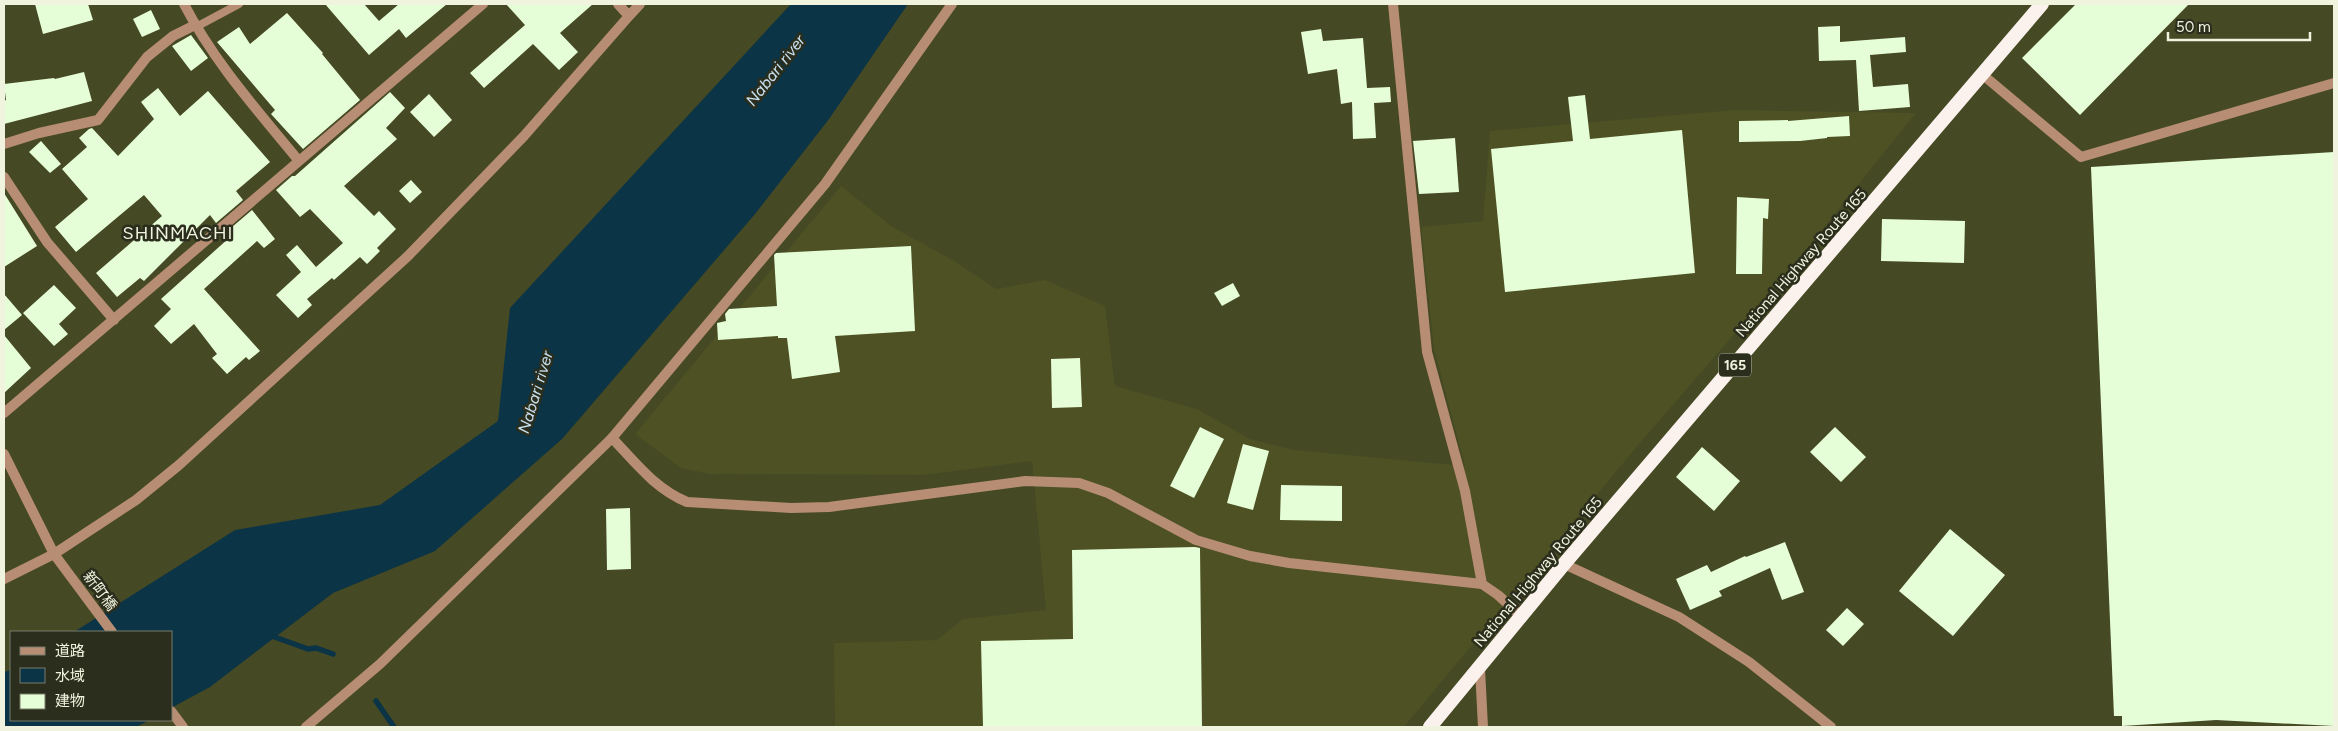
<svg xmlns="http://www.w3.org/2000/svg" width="2338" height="731" viewBox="0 0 2338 731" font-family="Figtree,'Noto Sans JP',sans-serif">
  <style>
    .built { fill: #4d5124 }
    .water { fill: #0b3447 }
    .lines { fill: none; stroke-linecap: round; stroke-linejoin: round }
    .stream { stroke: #0b3447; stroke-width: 5.5 }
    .building { fill: #e6fed7 }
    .service { stroke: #b78e74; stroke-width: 8 }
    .minor { stroke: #b78e74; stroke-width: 10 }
    .tertiary { stroke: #b78e74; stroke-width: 10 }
    .trunk { stroke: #fbf2ed; stroke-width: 14 }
    .labels { text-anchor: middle; stroke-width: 5; stroke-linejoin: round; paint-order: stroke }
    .shield { fill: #2b2d1d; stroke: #b5b8a3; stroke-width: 1 }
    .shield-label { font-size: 14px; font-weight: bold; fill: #f0f3dd }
    .street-label { font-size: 15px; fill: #f0f3dd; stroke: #2b2d1d }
    .water-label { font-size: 16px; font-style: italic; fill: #c7e0ef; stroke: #2b2d1d }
    .quarter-label { font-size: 18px; letter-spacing: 1px; fill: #f0f3dd; stroke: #2b2d1d }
  </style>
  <rect width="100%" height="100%" fill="#454924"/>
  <path class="built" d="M1734,110L1916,113L1784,277L1639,444L1404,727H835L834,643L937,640L963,619L1046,610L1032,461L924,475L710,474L681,468L635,434L841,186L891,226L956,262L996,289L1045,280L1105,306L1115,386L1197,409L1250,439L1294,450L1465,466L1434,349L1421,227L1483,221L1490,131Z"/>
  <path class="water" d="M791,4H908L829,119L755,214L562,439L435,551L333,593L210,687L171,708V632H74L235,530L380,505L498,421L510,308Z
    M11,670V720H150L136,727H4V672Z"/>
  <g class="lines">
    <path class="stream" d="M269,635L308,649L316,648L333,654
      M376,701L394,727"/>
  </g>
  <path class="building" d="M35,4H88L93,20L43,34Z
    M325,4H364L379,21L399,4H447L406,38L399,29L369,55Z
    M506,4H593L560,33L578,52L559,70L533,44L484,88L470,73L525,25Z
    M2076,4H2189L2080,115L2022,58Z
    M151,10L160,29L142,37L133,19Z
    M287,13L323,53L322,54L360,100L303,149L271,114L275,110L217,42L239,27L250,44Z
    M1840,26V42L1905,37L1906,52L1870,55L1873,87L1908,84L1910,107L1859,111L1856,60L1819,61L1818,27Z
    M1321,29L1323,41L1363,38L1367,88L1390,87L1391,102L1374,103L1376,138L1353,139L1352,102L1341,104L1337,69L1308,74L1301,32Z
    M191,35L208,58L191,71L172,46Z
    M84,72L92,101L4,124V101L6,100L4,84L54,78L55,79Z
    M158,88L180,116L208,91L270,162L236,191L243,200L216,223L210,215L144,281L140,278L117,297L96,273L162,216L144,195L76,252L55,227L88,199L62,169L87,147L79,138L89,129L92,128L118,156L154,119L141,102Z
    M390,92L405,108L386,128L397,139L344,186L374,216L379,211L396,229L377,248L380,251L367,264L360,257L334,280L332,278L307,299L312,305L298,318L276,295L301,272L286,255L297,245L316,267L343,243L310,209L300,217L276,190L292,176H295Z
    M429,94L452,120L434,137L410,112Z
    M1585,95L1590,139L1682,130L1695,273L1505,292L1491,149L1573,141L1568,97Z
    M1849,116L1850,136L1827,137V138L1800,141L1739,142V121L1788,120V121Z
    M1455,138L1459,192L1419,194L1413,141Z
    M41,141L61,164L50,173L29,152Z
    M2334,152V726L2216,720L2122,726V716H2114L2091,167Z
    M411,180L422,192L410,203L399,191Z
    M4,193L37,246L4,267Z
    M1737,197L1769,199L1768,219L1763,218L1762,274H1736Z
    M252,210L275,239L264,248L257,241L204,289L260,351L249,360L246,357L227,374L212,358L217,354L194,324L171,344L154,326L171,309L161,299L229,238L225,233Z
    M1882,219L1965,221L1964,263L1881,261Z
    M911,246L915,331L835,336L840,372L792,379L787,338H778V336L718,340L717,323L726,321L725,314L729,309L777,306L774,255L776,253Z
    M1233,283L1240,296L1222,306L1214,293Z
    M54,285L76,308L59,324L68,334L54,346L23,313Z
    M4,294L22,315L4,330Z
    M4,335L31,368L4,393Z
    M1080,358L1082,407L1052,408L1051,359Z
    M1200,427L1224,439L1194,498L1170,486Z
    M1835,427L1866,457L1841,482L1810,452Z
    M1243,444L1269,451L1253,510L1227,503Z
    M1702,447L1740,481L1714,511L1676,477Z
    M1281,485L1342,486V521L1280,520Z
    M630,508L631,569L607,570L606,509Z
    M1950,529L2005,575L1953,636L1899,591Z
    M1785,542L1804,592L1782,600L1770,568L1719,591L1722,596L1690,610L1676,579L1707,565L1711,572L1745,556L1746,557Z
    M1195,547L1200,548L1202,727H983L981,641L1073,639L1072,550Z
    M1847,608L1864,624L1843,646L1826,630Z"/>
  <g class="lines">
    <path class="service" d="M196,27L239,4"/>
    <path class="minor" d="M184,4C214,62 258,111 299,161
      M1393,4L1427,352L1465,491L1482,584
      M629,16L640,4
      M4,144L39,133L98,120L147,57L173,36L195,25
      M4,177L47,242L114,320
      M4,413L483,4
      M4,454L54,554L112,632
      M1564,564L1679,617L1749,662L1831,727
      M4,579L54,554L136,500L179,465L408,256L524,136L629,16L618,4
      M1480,669L1483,727
      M171,711L183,727
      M306,727L380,664L612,438L825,184L952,4"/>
    <path class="tertiary" d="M1983,75L2081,157L2334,83
      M612,438C635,462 655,489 687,502L791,508L829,507L1025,481L1079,483L1108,493L1196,540L1250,556L1289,563L1482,584L1498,595L1521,616"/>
    <path class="trunk" d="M1430,727L1564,564L2042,4"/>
  </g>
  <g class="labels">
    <rect class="shield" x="1719" y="353.5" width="32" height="23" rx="4"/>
    <g class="shield-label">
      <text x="1735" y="370">165</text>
    </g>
    <g class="street-label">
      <text transform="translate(1801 263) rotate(-49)" y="5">National Highway Route 165</text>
      <text transform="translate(1538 572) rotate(-50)" y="5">National Highway Route 165</text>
      <text transform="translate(100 591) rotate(53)" y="5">新町橋</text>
    </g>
    <g class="water-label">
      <text transform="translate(775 70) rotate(-52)" y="6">Nabari river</text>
      <text transform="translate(535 392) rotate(-73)" y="6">Nabari river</text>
    </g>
    <g class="quarter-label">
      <text x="178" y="239">SHINMACHI</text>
    </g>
  </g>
  <rect width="2338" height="731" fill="none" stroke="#f0f3dd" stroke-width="10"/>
  <rect x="10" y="631" width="162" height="90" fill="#2b2d1d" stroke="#7a7c6a"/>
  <rect x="20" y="647" width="25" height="8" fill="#b78e74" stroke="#7a7c6a"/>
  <text x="55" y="656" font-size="15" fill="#f0f3dd">道路</text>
  <rect x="20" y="668" width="25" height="15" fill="#0b3447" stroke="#7a7c6a"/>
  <text x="55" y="681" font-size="15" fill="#f0f3dd">水域</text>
  <rect x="20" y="694" width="25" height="15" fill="#e6fed7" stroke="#7a7c6a"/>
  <text x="55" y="706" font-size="15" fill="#f0f3dd">建物</text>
  <path d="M2168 32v8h142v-8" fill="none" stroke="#f0f3dd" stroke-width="2.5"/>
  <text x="2176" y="32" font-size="15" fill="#f0f3dd" stroke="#2b2d1d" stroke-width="4" paint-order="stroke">50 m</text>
</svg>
